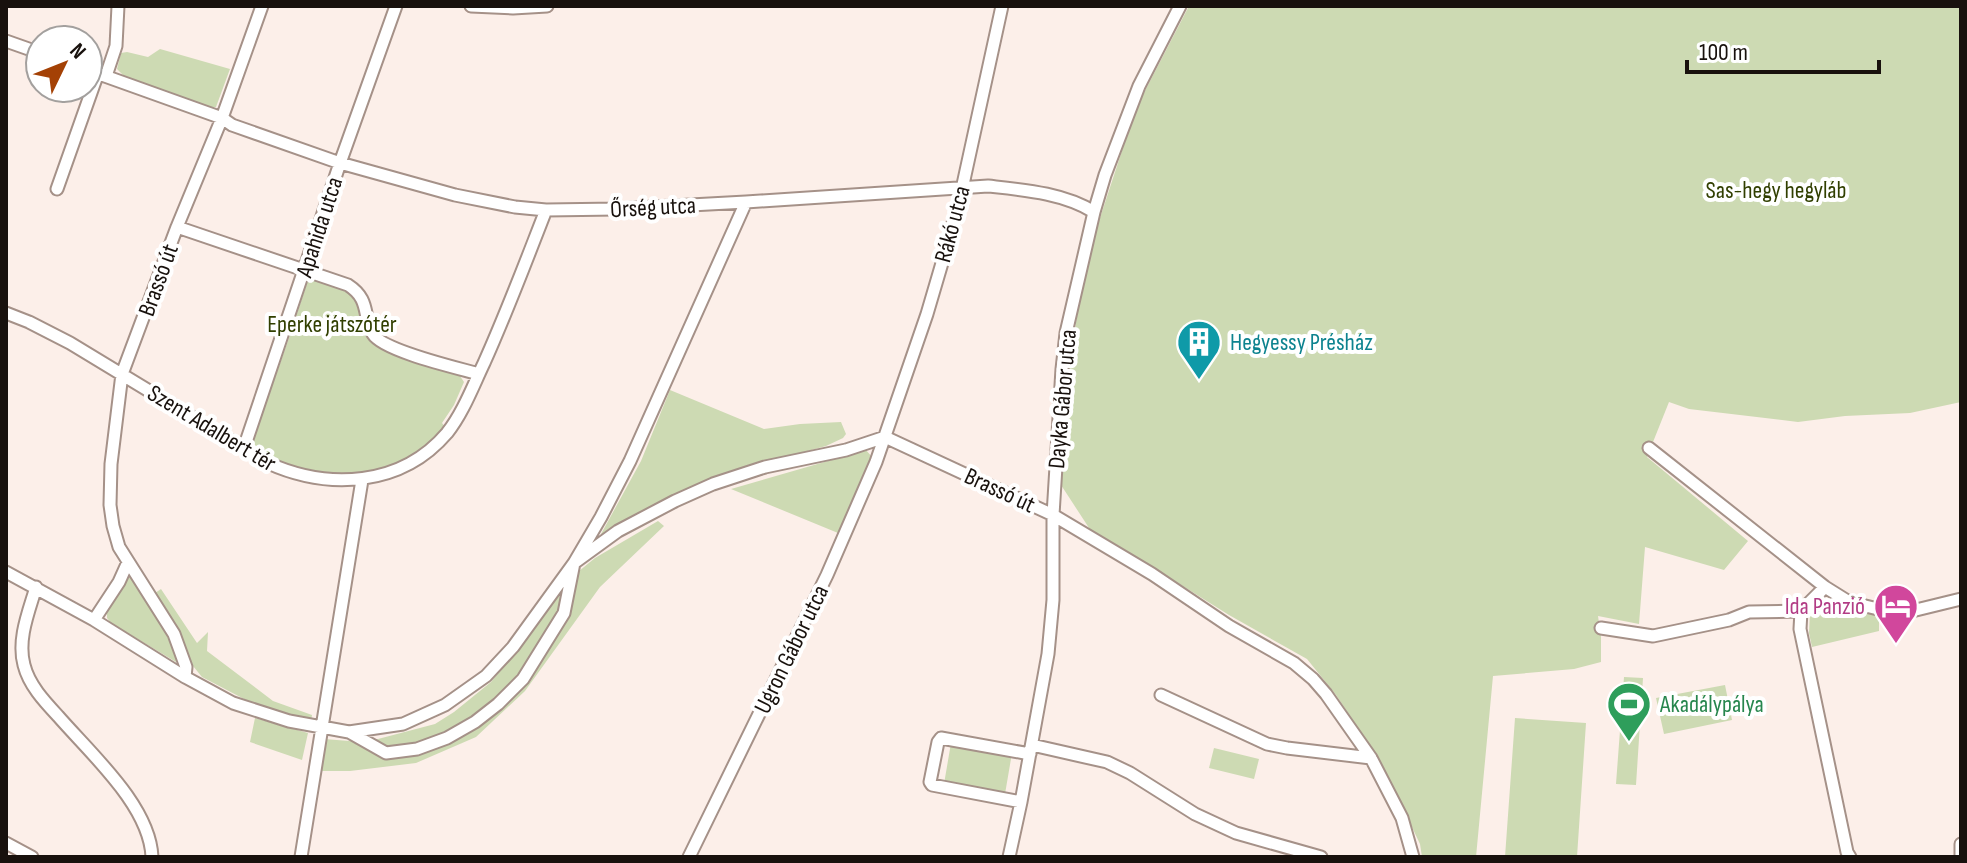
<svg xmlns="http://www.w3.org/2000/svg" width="1967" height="863" viewBox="0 0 1967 863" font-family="'Sofia Sans Condensed',sans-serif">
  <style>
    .green { fill: #cddab3 }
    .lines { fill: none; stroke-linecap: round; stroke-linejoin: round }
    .street-casing { stroke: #a59188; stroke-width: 15 }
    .street { stroke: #fff; stroke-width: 11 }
    .labels { text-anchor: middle; stroke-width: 8; stroke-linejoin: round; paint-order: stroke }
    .park-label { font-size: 24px; fill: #313f00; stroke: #fff }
    .street-label { font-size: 24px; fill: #18110d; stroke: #fff }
    .culture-label { font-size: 24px; fill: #0d838f; stroke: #fff; text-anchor: start }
    .hotel-label { font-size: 24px; fill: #b23c85; stroke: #fff; text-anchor: end }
    .leisure-label { font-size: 24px; fill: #27864d; stroke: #fff; text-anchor: start }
  </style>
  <rect width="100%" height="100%" fill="#fcefe9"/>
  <path class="green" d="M1189,6H1961V402L1910,413L1845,416L1798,422L1689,409L1669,402L1647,457L1748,541L1724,570L1645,547L1639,624L1598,616L1601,637V662L1574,669L1493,676L1476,857H1422L1420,844L1382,764L1336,695L1307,659L1229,615L1138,558L1091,531L1061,485L1068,368L1078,311L1098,224L1136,108Z
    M160,49L230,69L216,107L210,108L127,79L117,69L121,53L127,52L148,57Z
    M310,280C356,279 360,308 374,343L449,369L460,376L464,382L454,405L442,423L445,427C428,446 409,460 384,468C350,478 299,474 268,456C260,451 254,449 253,439L289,338L307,283Z
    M670,390L764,429L800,424L841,422L846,434L843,438L826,446L727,473L690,488L602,536L601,534L641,461Z
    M866,450L872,457L838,533L731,489Z
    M658,521L664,526L600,587L525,691L476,737L416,763L350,771H319L324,739L362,742L378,739L435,724L454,712L491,682L518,649L573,576L595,558Z
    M127,578H132L146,596L177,652L179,659L176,662L111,623L107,618V613Z
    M161,589L197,643L208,632L207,651L273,701L312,715L311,722L263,709L202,677L193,666L185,645L155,593Z
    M1824,603L1879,615V631L1812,647L1809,633L1810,613Z
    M1624,677L1643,678L1636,785L1616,784Z
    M1725,685L1732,720L1664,734L1656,698Z
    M255,718L308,733L302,760L250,742Z
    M1515,718L1586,723L1577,857H1505Z
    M951,743L1012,753L1005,794L944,784Z
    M1214,748L1259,759L1254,779L1209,768Z"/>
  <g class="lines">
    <g class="street-casing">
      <path id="street" d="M262,6L222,118L177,227L122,374L111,464L110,505L113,526L119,547L174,634L186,667L185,677L233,703L289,721L349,732L403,724L445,705L486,676L513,647L574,563L618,531L675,501L713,484L765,467L846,450L885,437L1053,515L1152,574L1229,626L1294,663L1313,679L1326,694L1371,758L1402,818L1413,857
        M471,6L513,8L547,6
        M6,41L40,53
        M88,70L222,118L232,125L340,163L455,195L515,207L546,210L617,209L746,202L988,186C1024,190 1063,193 1094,212
        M106,76L116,46L118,6
        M57,189L98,73
        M177,227L348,285C371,300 362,315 373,334C383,351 458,368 479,374
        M6,313L29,322L70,343L268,463C328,490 401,487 447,433C463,413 473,386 484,363C507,312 526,261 546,210
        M244,448L340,163L396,6
        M1649,448L1825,587L1849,602L1882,610H1916L1961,599
        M6,572L94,620L185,677
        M36,587C29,611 17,639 24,665C29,685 44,701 58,716C91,754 150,806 152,857
        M1825,587L1801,611L1800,629L1847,852L1850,857
        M94,620L119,582L128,562
        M1601,628L1653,636L1729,620L1749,612L1801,611
        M1161,695L1267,744L1287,748L1371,758
        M349,732L386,753L417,749L447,738L475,722L498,704L523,679L564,613L574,563L601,517L630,461L746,202
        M1032,745L1107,762L1130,773L1195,814L1236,833L1321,857
        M1021,802L932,785L930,782L938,742L941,738L1030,754
        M6,843L32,857
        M301,857L362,480
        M689,857L827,575L876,462L927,314L947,246L962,189L1002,6
        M1009,857L1021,802L1048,654L1053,600V515L1062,369L1066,333L1094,212L1105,175L1139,86L1180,6
        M1961,857V844"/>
    </g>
    <use href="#street" class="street"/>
  </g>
  <defs>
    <g id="building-pin" transform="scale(2.3)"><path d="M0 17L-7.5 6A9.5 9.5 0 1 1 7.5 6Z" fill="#0f9aa8" stroke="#fff"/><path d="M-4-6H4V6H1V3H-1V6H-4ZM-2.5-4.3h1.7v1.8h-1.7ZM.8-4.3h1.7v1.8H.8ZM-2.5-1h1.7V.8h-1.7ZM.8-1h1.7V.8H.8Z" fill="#fff"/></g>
    <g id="hotel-pin" transform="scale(2.3)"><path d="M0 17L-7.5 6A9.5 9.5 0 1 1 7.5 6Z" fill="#d1479c" stroke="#fff"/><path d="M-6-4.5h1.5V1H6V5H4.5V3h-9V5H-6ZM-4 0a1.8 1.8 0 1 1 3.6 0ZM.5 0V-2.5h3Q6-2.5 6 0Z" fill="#fff"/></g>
    <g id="stadium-pin" transform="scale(2.3)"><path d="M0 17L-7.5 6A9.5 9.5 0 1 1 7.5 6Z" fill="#2e9e5b" stroke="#fff"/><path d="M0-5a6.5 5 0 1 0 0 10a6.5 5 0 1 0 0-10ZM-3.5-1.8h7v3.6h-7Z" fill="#fff"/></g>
  </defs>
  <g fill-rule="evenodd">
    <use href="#building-pin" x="1199" y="342"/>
    <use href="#hotel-pin" x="1896" y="606"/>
    <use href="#stadium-pin" x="1629" y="704"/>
  </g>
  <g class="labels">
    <g class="park-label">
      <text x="1776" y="198">Sas-hegy hegyláb</text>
      <text x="332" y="332">Eperke játszótér</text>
    </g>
    <g class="street-label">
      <text transform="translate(653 207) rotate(-3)" y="8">Őrség utca</text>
      <text transform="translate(952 224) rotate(-75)" y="8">Rákó utca</text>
      <text transform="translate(319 227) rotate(-72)" y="8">Apahida utca</text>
      <text transform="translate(158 280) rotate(-70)" y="8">Brassó út</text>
      <text transform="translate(1062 399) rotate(-85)" y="8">Dayka Gábor utca</text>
      <text transform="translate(212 428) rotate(31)" y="8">Szent Adalbert tér</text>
      <text transform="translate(1000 490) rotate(25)" y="8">Brassó út</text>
      <text transform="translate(791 649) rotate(-64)" y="8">Ugron Gábor utca</text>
    </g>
    <g class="culture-label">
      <text x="1230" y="350">Hegyessy Présház</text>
    </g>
    <g class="hotel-label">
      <text x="1865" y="614">Ida Panzió</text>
    </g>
    <g class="leisure-label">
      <text x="1660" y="712">Akadálypálya</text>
    </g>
  </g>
  <rect width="1967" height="863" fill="none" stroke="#18110d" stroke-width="16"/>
  <g transform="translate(64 64) rotate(47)"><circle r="38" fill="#ffffff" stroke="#a3a09e" stroke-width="2"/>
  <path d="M0-6L14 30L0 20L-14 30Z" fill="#a44105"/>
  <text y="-12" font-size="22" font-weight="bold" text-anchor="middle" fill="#18110d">N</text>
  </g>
  <path d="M1687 60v12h192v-12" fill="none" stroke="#18110d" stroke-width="4"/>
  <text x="1699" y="60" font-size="24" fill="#18110d" stroke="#ffffff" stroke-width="6" paint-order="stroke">100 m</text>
</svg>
